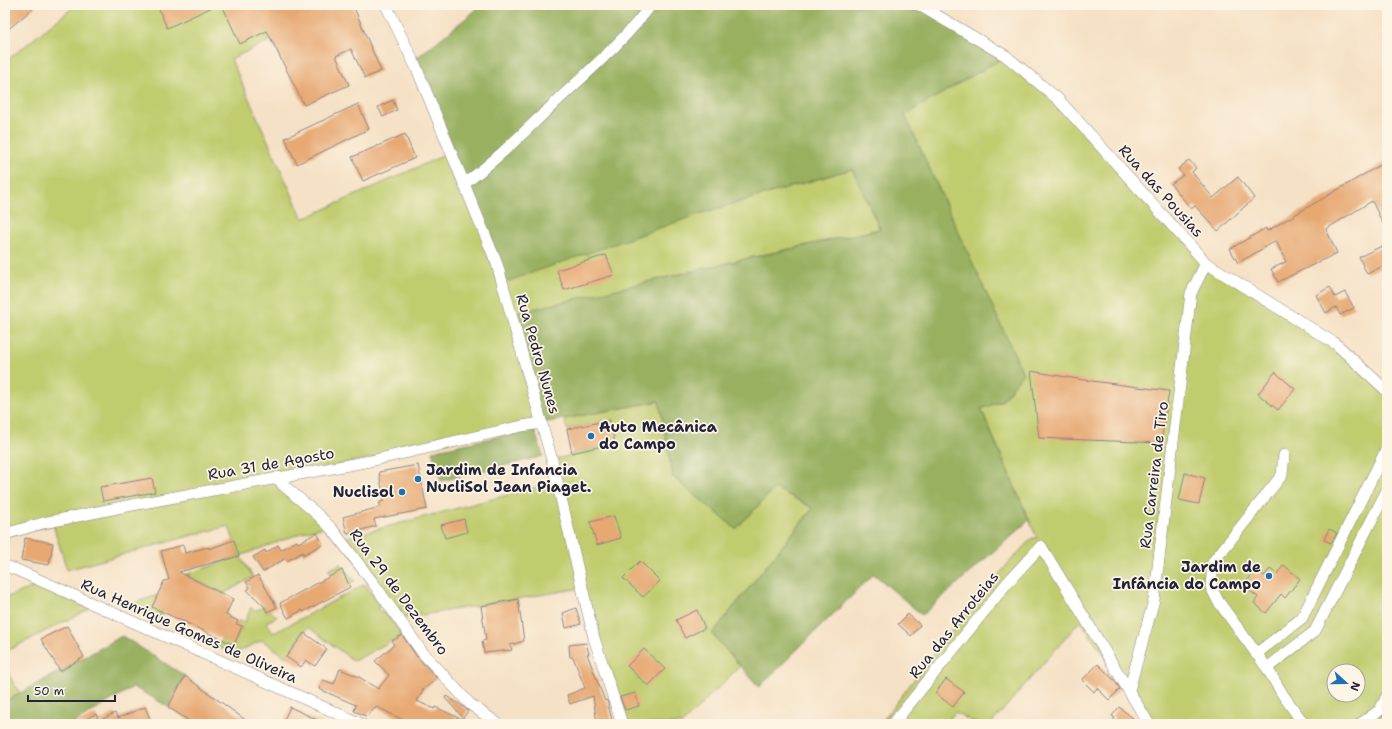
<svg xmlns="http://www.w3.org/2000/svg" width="1392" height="729" viewBox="0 0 1392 729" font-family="'Shantell Sans',sans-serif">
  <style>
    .green { fill: #c0cc6e; stroke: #717754; fill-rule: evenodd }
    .forest { fill: #98b061; stroke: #5d694e }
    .building { fill: #e7a872 }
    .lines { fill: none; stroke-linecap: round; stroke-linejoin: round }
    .minor-casing { stroke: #8c8280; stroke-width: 12 }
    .minor { stroke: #fff; stroke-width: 11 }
    .poi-dot { fill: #1f6fb2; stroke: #fcf5e5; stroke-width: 1.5 }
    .labels { text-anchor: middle; stroke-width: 3.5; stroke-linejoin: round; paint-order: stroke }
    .street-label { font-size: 15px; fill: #22223b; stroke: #fcf5e5 }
    .poi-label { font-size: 15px; font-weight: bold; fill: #22223b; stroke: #fcf5e5; text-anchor: start }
  </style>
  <rect width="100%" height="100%" fill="#fcf5e5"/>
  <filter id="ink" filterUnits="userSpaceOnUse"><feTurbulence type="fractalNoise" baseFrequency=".025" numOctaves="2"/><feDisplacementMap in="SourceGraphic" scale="8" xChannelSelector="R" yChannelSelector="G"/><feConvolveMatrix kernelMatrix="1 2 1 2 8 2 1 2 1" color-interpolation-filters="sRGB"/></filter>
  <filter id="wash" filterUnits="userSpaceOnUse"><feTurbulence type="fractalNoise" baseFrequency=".012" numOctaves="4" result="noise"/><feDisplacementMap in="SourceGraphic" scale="16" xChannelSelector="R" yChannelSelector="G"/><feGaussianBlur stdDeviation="0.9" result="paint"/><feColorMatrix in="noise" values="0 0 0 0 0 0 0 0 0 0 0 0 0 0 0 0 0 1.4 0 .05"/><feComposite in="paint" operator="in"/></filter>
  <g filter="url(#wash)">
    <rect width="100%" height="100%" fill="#f5e1c5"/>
    <path class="green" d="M76,5H346L231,59L303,219L451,152L702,213L852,168L880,229L718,265L519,314L542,423L278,477L329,526L307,531L240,556L253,577L223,594L185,575L239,556L229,526L193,535L67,570L53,525L5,536V62Z
      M1006,56L1058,99L1206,263L1336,344L1387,391V724H1149L1129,690L1080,621L991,724H977L955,712L946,724H880C928,662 977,595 1032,538H1037L981,409L1003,400L1022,373L904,115ZM1334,671H1358V695H1334Z
      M659,401L673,477L736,528L775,488L813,508L712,634L740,666L682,724H622L581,588L399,619L340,539L557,482L552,460L572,455V453L615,443L610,420L567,429L564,419Z
      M341,564L355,581L348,584L333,575L328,570Z
      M365,584L379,605L378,609L382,613H385L402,635L354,661L308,627L286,657L262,640L240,651L231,653L218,647L222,639L234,644L242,627L236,624L238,621L245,622L251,607L255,611L264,606L267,612L270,610L277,617L266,622L274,633Z
      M39,585L89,609L5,652V598Z
      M158,595L162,612L159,620L126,606Z
      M5,669L20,693L5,702Z"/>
    <path class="forest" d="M479,5H919L1006,56L905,115L1023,373L1003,400L981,409L1029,520L922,615L874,574L759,687L712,634L813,508L775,488L736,529L673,477L659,401L542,423L512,314L718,265L880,229L852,169L702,213L503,283L413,61L476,10Z
      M534,429L543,456L441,481L432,451Z
      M122,636L185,676L168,707L152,697L133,687L72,724H5V702Z"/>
    <g id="blocks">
      <path class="building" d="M5,5H37L5,32Z
        M157,5H217L167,28Z
        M222,5H353L381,71L365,78L351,49L336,56L349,85L304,105L267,31L240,44Z
        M393,100L397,110L383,117L378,107Z
        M358,104L369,129L297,164L285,138Z
        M405,134L415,158L363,181L352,157Z
        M1189,160L1196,168L1192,172L1213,198L1238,177L1254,198L1218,231L1195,206L1191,209L1171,184L1183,175L1178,169Z
        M1387,161V232L1372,201L1326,229L1337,253L1278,282L1271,269L1286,262L1276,241L1238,263L1230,249L1266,228L1267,231Z
        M1382,246L1387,256V264L1367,274L1359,257Z
        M606,255L614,275L564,290L557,270Z
        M1330,287L1335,297L1345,292L1354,308L1340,315L1336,307L1326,313L1316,295Z
        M1031,371L1084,380L1169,391L1161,443L1039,438Z
        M1275,372L1295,389L1278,410L1258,394Z
        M610,420L615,443L572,453L567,429Z
        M418,465L427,509L374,519L376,526L347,534L343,517L380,507V502L384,501L379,472Z
        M1185,473L1205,478L1199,504L1179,500Z
        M152,478L155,492L103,501L100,487Z
        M614,516L621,538L597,545L590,522Z
        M464,519L467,532L445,538L441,525Z
        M1329,529L1337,533L1331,543L1324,540Z
        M317,533L323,544L303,555V552L287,561L286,558L263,572L253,557L265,550L266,553L278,545L281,550L297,541L298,543Z
        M25,538L53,543L49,565L21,560Z
        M234,540L239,556L226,560V559L179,572L233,599L226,615L238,621L236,624L242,626L234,645L152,607L164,581L169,580L161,551L183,545L185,553L209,547V549Z
        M640,561L660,581L643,597L623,578Z
        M1284,565L1300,579L1285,598L1281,594L1266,613L1254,603L1258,597L1243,586L1256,570L1264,576L1270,569L1277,574Z
        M342,570L350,587L303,612L302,610L288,618L280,603Z
        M258,575L277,607L267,612L264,606L247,590L250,588L246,582Z
        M518,599L524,641L510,645L512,650L484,653L482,641L486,640L481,606Z
        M576,608L581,624L566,628L563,613Z
        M697,610L705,628L685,638L676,620Z
        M908,614L920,625L911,636L898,624Z
        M67,626L84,657L60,671L41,639Z
        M304,633L327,649L315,666L306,660L301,667L286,657Z
        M402,635L417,657L437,678L423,690L417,701L434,709L435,707L472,724H411L377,707L366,716L354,711L356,705L319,689L323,680L334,684L340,669L359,677L378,689L389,675L375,661L394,645L392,641Z
        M586,643L589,654H587L605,701L607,700L613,724H597L593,696L570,704L567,695L585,688L573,657H570L569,645Z
        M644,649L665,669L648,686L627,666Z
        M1098,664L1115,681L1120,689L1109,700L1097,688L1094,692L1082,680Z
        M185,676L251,724H194L168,707Z
        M946,679L964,692L953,707L935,693Z
        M635,693L639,706L625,710L620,697Z
        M446,696L461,705L468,711L463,718L445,698Z
        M145,707L152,724H75L96,714L99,721L115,713L118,718Z
        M290,707L326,724H282Z
        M1119,707L1133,718L1129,724H1110L1115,718L1112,716Z"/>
    </g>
  </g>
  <g filter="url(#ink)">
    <use href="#blocks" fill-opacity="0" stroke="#8c8280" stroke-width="1"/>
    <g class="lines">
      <g class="minor-casing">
        <path id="minor" d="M386,5L417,69L497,264L552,460L594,638L622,724
          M919,5L1006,56L1058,99L1206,263L1336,344L1387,391
          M464,184C499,158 526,130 557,101C590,70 624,41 651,5
          M1284,455L1282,475L1213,562L1211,587L1218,601L1267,668L1283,695L1304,724
          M278,477L282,484L318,515L332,529L374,584L422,652L470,704L498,724
          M5,534L43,523L132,505L370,461L522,426L542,423
          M5,566L17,570L361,724
          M1256,654L1302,618L1387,448
          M1267,668L1315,631L1387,490
          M1129,690L1154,600L1191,293L1206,263
          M893,724L1007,583L1041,546L1149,724
          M1360,724L1380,710L1387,696"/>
      </g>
      <use href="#minor" class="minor"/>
    </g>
  </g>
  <g class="poi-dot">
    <circle cx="591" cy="436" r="4"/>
    <circle cx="418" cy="479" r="4"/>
    <circle cx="402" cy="492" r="4"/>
    <circle cx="1269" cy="576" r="4"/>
  </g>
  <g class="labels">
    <g class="street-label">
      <text transform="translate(1161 191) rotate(48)" y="5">Rua das Pousias</text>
      <text transform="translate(538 354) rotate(74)" y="5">Rua Pedro Nunes</text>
      <text transform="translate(271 464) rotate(-10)" y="5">Rua 31 de Agosto</text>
      <text transform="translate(1154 475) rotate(-83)" y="5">Rua Carreira de Tiro</text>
      <text transform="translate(399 592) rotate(53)" y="5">Rua 29 de Dezembro</text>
      <text transform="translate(954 625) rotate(-51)" y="5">Rua das Arroteias</text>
      <text transform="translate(189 631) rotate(24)" y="5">Rua Henrique Gomes de Oliveira</text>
    </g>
    <g class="poi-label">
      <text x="599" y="432">Auto Mecânica<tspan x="599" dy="17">do Campo</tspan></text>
      <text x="426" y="475">Jardim de Infancia<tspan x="426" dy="17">NucliSol Jean Piaget.</tspan></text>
      <text x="394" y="497" text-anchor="end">Nuclisol</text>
      <text x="1261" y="572" text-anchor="end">Jardim de<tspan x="1261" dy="17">Infância do Campo</tspan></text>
    </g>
  </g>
  <rect width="1392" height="729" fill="none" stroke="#fcf5e5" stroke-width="20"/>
  <g transform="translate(1346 683) rotate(111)"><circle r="19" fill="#fcf5e5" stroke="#a5a1a1"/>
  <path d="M0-3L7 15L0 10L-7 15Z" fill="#1f6fb2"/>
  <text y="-6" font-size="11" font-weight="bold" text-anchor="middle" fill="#22223b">N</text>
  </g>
  <path d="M28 695v6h87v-6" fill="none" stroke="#22223b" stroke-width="2"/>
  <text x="34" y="695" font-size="12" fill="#22223b" stroke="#fcf5e5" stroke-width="3" paint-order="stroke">50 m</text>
</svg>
